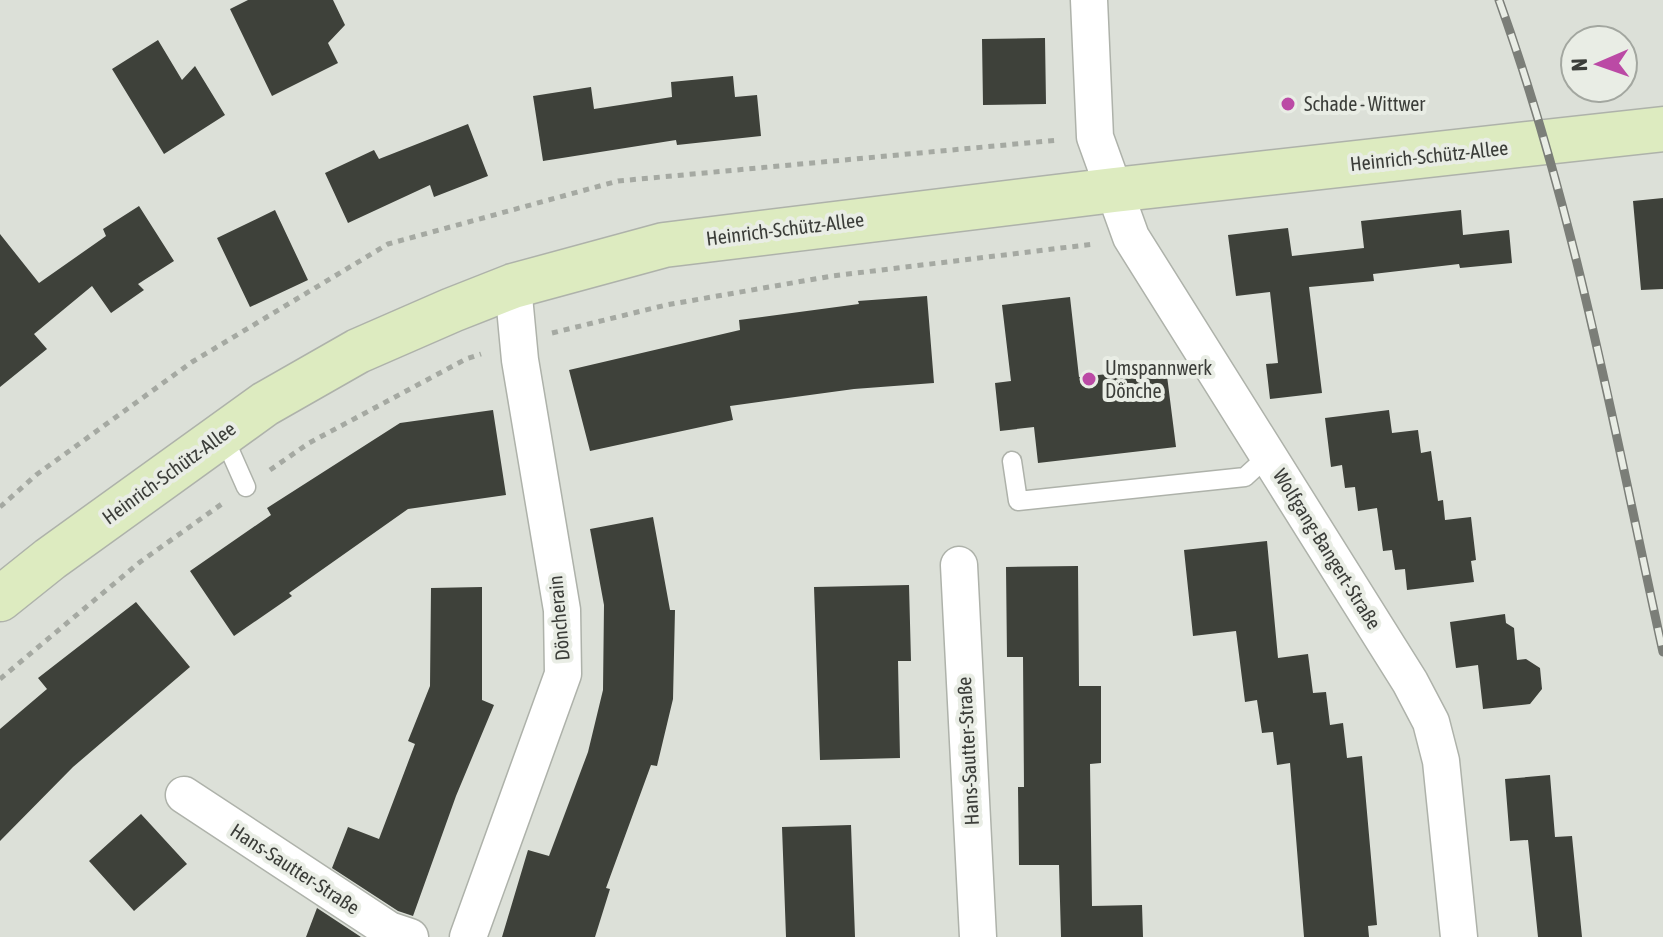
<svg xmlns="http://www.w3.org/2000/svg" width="1663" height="937" viewBox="0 0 1663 937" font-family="'Asap Condensed',sans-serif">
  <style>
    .building { fill: #3e413a }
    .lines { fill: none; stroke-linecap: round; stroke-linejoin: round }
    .service-casing { stroke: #aeb2aa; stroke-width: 21 }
    .minor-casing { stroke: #aeb2aa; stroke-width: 39 }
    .secondary-casing { stroke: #aeb2aa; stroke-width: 47 }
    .path { stroke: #a5a9a2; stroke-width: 5; stroke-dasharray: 6 6; stroke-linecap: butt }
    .service { stroke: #fff; stroke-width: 18 }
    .minor { stroke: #fff; stroke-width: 36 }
    .secondary { stroke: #ddebc0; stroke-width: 44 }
    .rail-casing { stroke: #7b7e78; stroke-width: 9 }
    .rail { stroke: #e9ede5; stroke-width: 6; stroke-dasharray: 18; stroke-linecap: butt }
    .poi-dot { fill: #bb4aa5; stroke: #e9ede5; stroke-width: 3 }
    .labels { text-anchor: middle; stroke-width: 8; stroke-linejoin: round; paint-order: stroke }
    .poi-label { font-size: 20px; fill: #3b3d39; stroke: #e9ede5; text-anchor: start }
    .street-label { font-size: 20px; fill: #3b3d39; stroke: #e9ede5 }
  </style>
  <rect width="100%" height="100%" fill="#dce0d8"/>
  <path class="building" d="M248,0H333L345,25L328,43L338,63L272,96L230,9Z
    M1045,38L1046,104L983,105L982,39Z
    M158,40L182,80L195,66L225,115L164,154L112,69Z
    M733,76L735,97L757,95L761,136L677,145L676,140L543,161L533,96L591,87L594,109L672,97L671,82Z
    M468,124L488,176L434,197L430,185L348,223L325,173L374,150L379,159Z
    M1663,198V289L1641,290L1633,201Z
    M139,206L174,261L138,284L144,290L111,313L92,286L34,334L47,349L0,387V234L39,283L106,236L103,229Z
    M275,210L308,280L250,307L217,238Z
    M1461,210L1463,235L1509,230L1512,263L1460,268L1459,264L1373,274L1374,281L1309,287L1322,393L1270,399L1266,364L1278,363L1270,292L1236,296L1228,235L1288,228L1292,256L1364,248L1361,221Z
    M927,296L934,383L854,389L730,406L733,420L590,451L569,370L740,330L739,320L859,304L858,301Z
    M1070,297L1079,377L1166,368L1176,447L1038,463L1034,427L1000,431L995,383L1011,381L1002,305Z
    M493,410L506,495L408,509L289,593L292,596L234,636L190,571L271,515L267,508L400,423Z
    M1389,410L1392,433L1418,430L1421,453L1431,451L1438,501L1443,500L1445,520L1471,517L1476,560L1471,561L1474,582L1407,590L1405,569L1395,570L1392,550L1383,551L1377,508L1358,511L1355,487L1345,488L1342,465L1331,467L1325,418Z
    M653,517L670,610H675L673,699L657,766L651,765L606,888L610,889L595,937H502L528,850L549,856L588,752L603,690L604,605L590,529Z
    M1267,541L1278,658L1308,654L1313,693L1326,692L1330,725L1343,723L1347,758L1362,756L1377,925L1368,926L1369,937H1304L1290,763L1277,765L1273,732L1262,733L1257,700L1245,702L1236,631L1193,636L1184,550Z
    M1078,566L1079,686H1101V763L1090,764L1092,906L1142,905L1143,937H1061L1059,865H1019L1018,787H1024L1023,657H1007L1006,567Z
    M909,585L911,661H898L900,758L820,760L814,587Z
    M482,587V700L494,705L456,796L413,916L398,911L332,868L348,827L379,839L415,744L408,741L430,686L431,588Z
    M136,602L190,667L73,767L0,841V729L47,689L38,678Z
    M1505,614L1506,623L1514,628L1517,660L1526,659L1540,668L1542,689L1530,704L1483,709L1478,665L1456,668L1450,622Z
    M1550,775L1555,837L1572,836L1582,937H1538L1528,840L1510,841L1505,779Z
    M141,814L187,864L134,911L89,861Z
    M851,825L855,937H786L782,827Z
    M317,908L361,937H306Z"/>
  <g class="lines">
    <g class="service-casing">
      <path id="service" d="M223,435L246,487
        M1012,461L1018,501L1245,477L1268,456"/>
    </g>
    <g class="minor-casing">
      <path id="minor" d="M1089,0L1095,137L1131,237L1410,682L1431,722L1441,761L1459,937
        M959,565L978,937
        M184,795L389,930L410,937
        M468,937L563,674L562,610L520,360L513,286"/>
    </g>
    <g class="secondary-casing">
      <path id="secondary" d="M0,599L50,559L265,404L358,351L452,310L513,286L664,245L1114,190L1663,129"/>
    </g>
    <path class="path" d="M552,333L666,305L832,276L1094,244
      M270,470L309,443L466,359L481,354
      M0,507L36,475L192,362L388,244L618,181L1059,140
      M0,679L140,562L226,501"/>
    <use href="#service" class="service"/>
    <use href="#minor" class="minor"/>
    <use href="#secondary" class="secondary"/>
    <g class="rail-casing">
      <path id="rail" d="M1499,0C1575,211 1615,434 1663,652"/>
    </g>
    <use href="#rail" class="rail"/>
  </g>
  <g class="poi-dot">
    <circle cx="1288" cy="104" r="8"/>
    <circle cx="1089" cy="379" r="8"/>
  </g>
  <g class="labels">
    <g class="poi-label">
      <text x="1304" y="111">Schade - Wittwer</text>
      <text x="1105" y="375">Umspannwerk<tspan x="1105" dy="23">Dönche</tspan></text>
    </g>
    <g class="street-label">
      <text transform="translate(1429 156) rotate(-6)" y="7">Heinrich-Schütz-Allee</text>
      <text transform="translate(785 229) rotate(-7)" y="7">Heinrich-Schütz-Allee</text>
      <text transform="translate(169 473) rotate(-36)" y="7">Heinrich-Schütz-Allee</text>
      <text transform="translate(1327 549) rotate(58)" y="7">Wolfgang-Bangert-Straße</text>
      <text transform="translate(559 618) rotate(-95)" y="7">Döncherain</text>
      <text transform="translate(968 751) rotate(-93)" y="7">Hans-Sautter-Straße</text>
      <text transform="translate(295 869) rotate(33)" y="7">Hans-Sautter-Straße</text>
    </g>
  </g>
  <g transform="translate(1599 64) rotate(268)"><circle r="38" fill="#e9ede5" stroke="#a3a7a0" stroke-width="2"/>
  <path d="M0-6L14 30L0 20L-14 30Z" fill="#bb4aa5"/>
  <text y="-12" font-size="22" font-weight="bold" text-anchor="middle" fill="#3b3d39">N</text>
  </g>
</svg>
